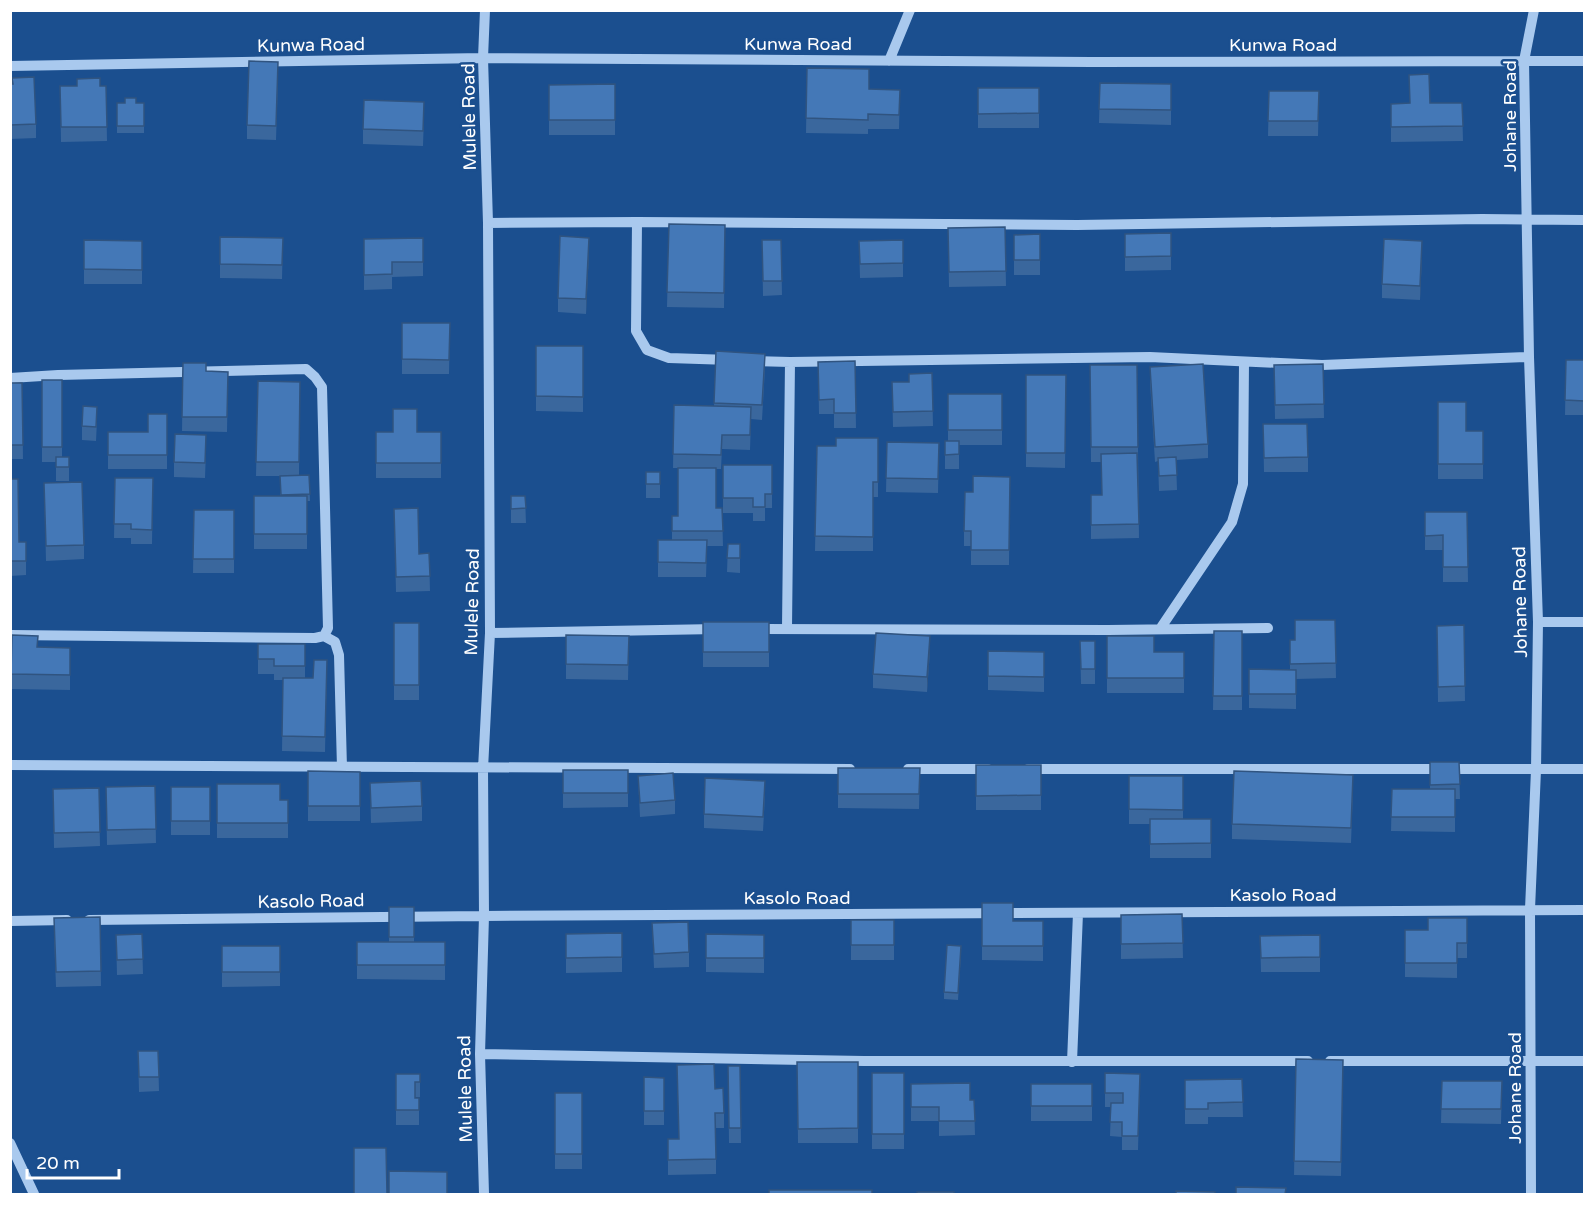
<svg xmlns="http://www.w3.org/2000/svg" width="1595" height="1205" viewBox="0 0 1595 1205" font-family="'Varela Round',sans-serif">
  <style>
    .lines { fill: none; stroke-linecap: round; stroke-linejoin: round }
    .minor { stroke: #a9c9ee; stroke-width: 10 }
    .wall { fill: #3a679d }
    .shaded-wall { fill: #305480 }
    .building { fill: #4478b7; stroke: #305480; stroke-width: 1.5 }
    .labels { text-anchor: middle; stroke-width: 5; stroke-linejoin: round; paint-order: stroke }
    .street-label { font-size: 18px; fill: #fff; stroke: #1b4f8f }
  </style>
  <rect width="100%" height="100%" fill="#1b4f8f"/>
  <g class="lines">
    <path class="minor" d="M889,61L910,10
      M10,66L483,58L1091,62L1584,61
      M637,222L1077,225L1482,219L1584,220
      M488,223L637,222L636,331L647,350L669,358L730,360
      M751,361L790,362
      M10,378L58,375L306,369L315,377L322,387L328,628L324,636L315,638L10,635
      M1538,622H1584
      M787,628L790,362L1150,357L1322,365L1529,357
      M757,629L1108,630L1268,628
      M1160,629L1232,522L1243,484L1244,362
      M490,633L717,629
      M324,636L335,642L339,655L342,768
      M10,765L850,769
      M908,769H988
      M1028,769H1584
      M89,920L484,916L1584,910
      M10,921L67,920
      M480,1054L864,1061H1308
      M1330,1061H1584
      M1072,1062L1078,913
      M10,1143L34,1194
      M484,1194L480,1054L484,916L483,769L490,633L488,223L483,58L485,10
      M1531,1194L1530,909L1536,770L1538,622L1529,357L1524,61L1534,10"/>
  </g>
  <path class="wall" d="M807,68L869,89L900,90L899,129H868V134L806,133Z
    M278,77L276,140L247,139V125Z
    M12,78L36,124V138L10,139V84H12Z
    M1100,83L1171,84V125L1099,123Z
    M615,84V135H549V85Z
    M60,86H106L107,141L61,142Z
    M978,88H1039V128H978Z
    M1269,91H1319L1318,136H1268Z
    M117,103H144V133H117Z
    M1430,103H1462L1463,141L1391,142V104Z
    M424,116L423,146L363,144V129Z
    M669,224L725,225L724,308L667,307Z
    M1005,227L1006,286L949,287L948,228Z
    M1171,233V270L1125,271V234Z
    M1040,234V275H1014V235Z
    M220,237L283,238L282,279L220,278Z
    M423,238V276L392,277V289L364,290V239Z
    M84,240L142,241V284H84Z
    M762,240H781L782,295L763,296Z
    M903,240V277L860,278L859,241Z
    M589,252L586,314L558,312V298Z
    M1422,256L1420,300L1382,298V284Z
    M402,323H450L449,374H402Z
    M536,346H583V412L536,411Z
    M716,351L765,368L762,420L751,419L750,450L722,449L721,469H716V508H722L723,546H707L706,577H658V540H672V516H678V468H673L674,405L714,406Z
    M1566,360H1584V415H1565Z
    M855,361L856,428H834V414H819L818,362Z
    M183,363L206,371L228,372L227,432L182,431Z
    M1323,364L1324,418L1275,419L1274,365Z
    M1090,365L1138,447L1139,538L1091,539V495H1102L1101,462H1091Z
    M1150,367L1208,444V458L1176,460L1177,490L1159,491L1158,461L1155,462L1150,382Z
    M932,373L933,426L893,427L892,382H909Z
    M1026,375H1066L1065,468L1026,467Z
    M42,380H62V457H69V481H56V462H42Z
    M258,381L300,382L299,476L309,475L310,501H307V549H254V496H280L281,476H256Z
    M10,383H22L23,459H10Z
    M948,394H1002V445H959V469H945V441H948Z
    M1438,402L1466,431H1483V479H1438Z
    M167,414V469H108V432H148Z
    M97,421L96,441L82,440V426Z
    M1263,424L1308,457V472H1264Z
    M376,432H441V478H376Z
    M878,438V497H873V551H815L817,446H836Z
    M887,442L939,443L938,493L886,492Z
    M206,450L205,478L174,477V462Z
    M723,465H772V508H765V521H753V513H723Z
    M646,472H660V498H646Z
    M1010,477L1009,565H971V546H964V531L973,492Z
    M115,478H153L152,544H131V538H114Z
    M10,479L19,542H26V575L10,576Z
    M44,483L84,545V559L46,561Z
    M511,496H525L526,523H511Z
    M394,509L419,554L429,553L430,591L396,592Z
    M194,510H234V573H193Z
    M1425,512H1467L1468,582H1443V550H1425Z
    M728,544H740V573L727,572Z
    M1335,620L1336,678L1296,679V709L1249,708V669L1290,670V640H1295Z
    M703,622H769V667H703Z
    M394,623H419V700H394Z
    M1464,625L1465,701L1438,702L1437,626Z
    M1214,631H1242V710H1213Z
    M12,635L38,647L70,648V690L11,689Z
    M566,635L629,636L628,680L566,679Z
    M1107,636L1154,652H1184V693H1107Z
    M1080,641H1095V684H1081Z
    M258,644H305V678H313L327,660L325,752L282,751L283,680H274V674H258Z
    M930,651L927,692L873,688V674Z
    M988,651L1044,652V692L988,690Z
    M1430,762H1459L1460,799H1455V832L1391,831L1392,789H1430Z
    M976,765H1041V810H976Z
    M838,768H920L919,809L838,808Z
    M563,770H628V807L563,808Z
    M308,771L360,772V821H308Z
    M638,776L675,800V814L640,817Z
    M1129,776H1183V819H1211V858H1150V824H1129Z
    M370,783L422,806V821L371,823Z
    M217,784L280,800H288V838H217Z
    M155,786L156,843L107,845L106,787Z
    M171,787H210V835H171Z
    M99,788L100,846L54,848L53,789Z
    M1353,789L1351,843L1232,839V824Z
    M765,795L763,831L704,828V814Z
    M982,903L1013,921H1043V961L982,960Z
    M389,907H414V942H445V980L357,979V942H389Z
    M1182,914L1183,958L1121,959V915Z
    M100,917L101,986L56,987L54,932Z
    M1467,918V958H1457V978L1405,977V930H1428Z
    M851,920H894V960H851Z
    M652,923L689,952V967L654,968Z
    M622,933V972L566,973V934Z
    M142,934L143,974L117,975L116,935Z
    M706,934L764,935V973L706,972Z
    M1320,935V972H1261L1260,936Z
    M222,946H280V986L222,987Z
    M961,953L958,1000L944,999V992Z
    M138,1051H158L159,1091L139,1092Z
    M1296,1059L1343,1060L1341,1176L1294,1175Z
    M797,1062H858V1143H798Z
    M728,1066H740L741,1143H729Z
    M872,1073H904V1149H872Z
    M1105,1073L1140,1074L1138,1150H1122V1137L1110,1136L1111,1107H1105Z
    M396,1074H420V1097H415V1098H419V1125H396Z
    M644,1077L664,1078V1125H644Z
    M1242,1079L1243,1117H1208V1124H1185V1080Z
    M1442,1081H1502L1501,1124L1441,1123Z
    M911,1084L970,1100H974L975,1135L939,1136V1121H911Z
    M1031,1084H1092V1121H1031Z
    M715,1089L724,1113V1128H716V1174L668,1175V1139H678Z
    M555,1093H582V1169H555Z"/>
  <path class="shaded-wall" d="M589,238V252L586,314V299Z
    M1422,241V256L1420,300V286Z
    M930,636V651L927,692V677Z"/>
  <path class="building" d="M249,61L278,62L276,126L247,125Z
    M807,68L869,69V89L900,90L899,115L868,114V120L806,118Z
    M1429,74L1430,103H1462L1463,126L1391,127V104L1410,103L1409,75Z
    M34,77L36,124L10,125V84H13L12,78Z
    M100,78V86H106L107,127H61L60,86H77V79Z
    M1100,83L1171,84V110L1099,109Z
    M615,84V120H549V85Z
    M978,88H1039V113L978,114Z
    M1269,91H1319L1318,121H1268Z
    M125,98H136V103H144V126H117V103H125Z
    M364,100L424,102L423,131L363,129Z
    M669,224L725,225L724,293L667,292Z
    M1005,227L1006,271L949,272L948,228Z
    M1171,233V256L1125,257V234Z
    M1040,234V260H1014V235Z
    M560,236L589,238L586,299L558,298Z
    M220,237L283,238L282,265L220,264Z
    M423,238V262H392V274L364,275V239Z
    M1384,239L1422,241L1420,286L1382,284Z
    M84,240L142,241V270L84,269Z
    M762,240H781L782,281H763Z
    M903,240V263L860,264L859,241Z
    M402,323H450L449,360L402,359Z
    M536,346H583V397L536,396Z
    M716,351L765,354L762,405L714,403Z
    M1566,360H1584V401L1565,400Z
    M855,361L856,413H834V399L819,400L818,362Z
    M183,363H206V371L228,372L227,417H182Z
    M1203,364L1208,444L1155,447L1150,367Z
    M1323,364L1324,404L1275,405L1274,365Z
    M1090,365H1137L1138,447H1091Z
    M932,373L933,411L893,412L892,382H909V374Z
    M1026,375H1066L1065,453H1026Z
    M42,380H62V447H42Z
    M258,381L300,382L299,462H256Z
    M10,383H22L23,445H10Z
    M948,394H1002V430H948Z
    M1438,402H1466V431H1483V464H1438Z
    M674,405L751,407L750,435H722L721,455L673,454Z
    M83,406L97,407L96,427L82,426Z
    M393,409H417V432H441V463H376V432H393Z
    M148,414H167V455H108V432H148Z
    M1263,424H1307L1308,457L1264,458Z
    M175,434L206,435L205,463L174,462Z
    M836,438H878V482H873V537L815,536L817,446H836Z
    M945,441H959V454L945,455Z
    M887,442L939,443L938,479L886,478Z
    M1137,453L1139,524L1091,525V495H1102L1101,454Z
    M56,457H69V467H56Z
    M1176,457L1177,475L1159,476L1158,458Z
    M723,465H772V494H765V507H753V498H723Z
    M678,468H716V508H722L723,531H672V516H678Z
    M646,472H660V484H646Z
    M309,475L310,494L281,495L280,476Z
    M973,476L1010,477L1009,550H971V531H964L965,492H973Z
    M115,478H153L152,530L131,529V524H114Z
    M10,479H18L19,542H26V561H10Z
    M82,482L84,545L46,546L44,483Z
    M254,496H307V534H254Z
    M511,496H525L526,508L511,509Z
    M418,508L419,554L429,553L430,576L396,577L394,509Z
    M194,510H234V559H193Z
    M1425,512H1467L1468,567H1443V535L1425,536Z
    M658,540H707L706,563L658,562Z
    M728,544H740V558H727Z
    M1295,620H1335L1336,663L1290,664V640H1295Z
    M703,622H769V652H703Z
    M394,623H419V685H394Z
    M1464,625L1465,686L1438,687L1437,626Z
    M1214,631H1242V696H1213Z
    M876,633L930,636L927,677L873,674Z
    M12,635L38,636L37,647L70,648V675L11,674Z
    M566,635L629,636L628,665L566,664Z
    M1107,636H1154V652H1184V678H1107Z
    M1080,641H1095V669H1081Z
    M258,644H305V666H274V659H258Z
    M988,651L1044,652V677L988,676Z
    M314,660H327L325,737L282,736L283,678H313Z
    M1249,669L1296,670V694H1249Z
    M1430,762H1459L1460,784L1430,785Z
    M976,765H1041V795L976,796Z
    M838,768H920L919,794H838Z
    M563,770H628V793H563Z
    M308,771L360,772V806H308Z
    M1234,771L1353,775L1351,828L1232,824Z
    M673,773L675,800L640,803L638,776Z
    M1129,776H1183V810L1129,809Z
    M705,778L765,781L763,817L704,814Z
    M421,781L422,806L371,808L370,783Z
    M217,784H280V800H288V823H217Z
    M155,786L156,829L107,830L106,787Z
    M171,787H210V821H171Z
    M99,788L100,832L54,833L53,789Z
    M1392,789H1455V817H1391Z
    M1150,819H1211V843L1150,844Z
    M982,903H1013V921H1043V946H982Z
    M389,907H414V937H389Z
    M1182,914L1183,943L1121,944V915Z
    M100,917L101,971L56,972L54,918Z
    M1428,918H1467V943H1457V963H1405V930H1428Z
    M851,920H894V945H851Z
    M688,922L689,952L654,954L652,923Z
    M622,933V957L566,958V934Z
    M142,934L143,959L117,960L116,935Z
    M706,934L764,935V958H706Z
    M1320,935V957L1261,958L1260,936Z
    M357,942H445V965H357Z
    M947,945L961,946L958,993L944,992Z
    M222,946H280V972H222Z
    M138,1051H158L159,1077H139Z
    M1296,1059L1343,1060L1341,1162L1294,1161Z
    M797,1062H858V1128L798,1129Z
    M714,1064L715,1089L723,1088L724,1113H715L716,1159L668,1160V1139H679L677,1065Z
    M728,1066H740L741,1128H729Z
    M872,1073H904V1134H872Z
    M1105,1073L1140,1074L1138,1136H1122V1122H1110L1111,1103H1123V1093H1105Z
    M396,1074H420V1082H415V1098H419V1110H396Z
    M644,1077L664,1078V1111H644Z
    M1242,1079L1243,1102L1208,1103V1109H1185V1080Z
    M1442,1081H1502L1501,1109H1441Z
    M970,1083V1100H974L975,1121H939V1107H911V1084Z
    M1031,1084H1092V1106H1031Z
    M555,1093H582V1154H555Z
    M354,1148H386L387,1194H354Z
    M389,1171L447,1172V1194H389Z
    M1236,1187L1286,1188L1285,1194H1236Z
    M769,1190H872V1194H769Z
    M1176,1191L1215,1192V1194H1176Z
    M917,1192H954V1194H917Z"/>
  <g class="labels">
    <g class="street-label">
      <text x="798" y="50">Kunwa Road</text>
      <text transform="translate(311 45) rotate(-1)" y="6">Kunwa Road</text>
      <text x="1283" y="51">Kunwa Road</text>
      <text transform="translate(1510 116) rotate(-90)" y="6">Johane Road</text>
      <text transform="translate(469 117) rotate(-91)" y="6">Mulele Road</text>
      <text transform="translate(472 602) rotate(-89)" y="6">Mulele Road</text>
      <text transform="translate(1520 602) rotate(-91)" y="6">Johane Road</text>
      <text x="1283" y="901">Kasolo Road</text>
      <text x="797" y="904">Kasolo Road</text>
      <text transform="translate(311 901) rotate(-1)" y="6">Kasolo Road</text>
      <text transform="translate(1515 1088) rotate(-90)" y="6">Johane Road</text>
      <text transform="translate(465 1089) rotate(-91)" y="6">Mulele Road</text>
    </g>
  </g>
  <rect width="1595" height="1205" fill="none" stroke="#ffffff" stroke-width="24"/>
  <path d="M27 1169v9h92v-9" fill="none" stroke="#ffffff" stroke-width="3"/>
  <text x="36" y="1169" font-size="18" fill="#ffffff" stroke="#1b4f8f" stroke-width="4.5" paint-order="stroke">20 m</text>
</svg>
